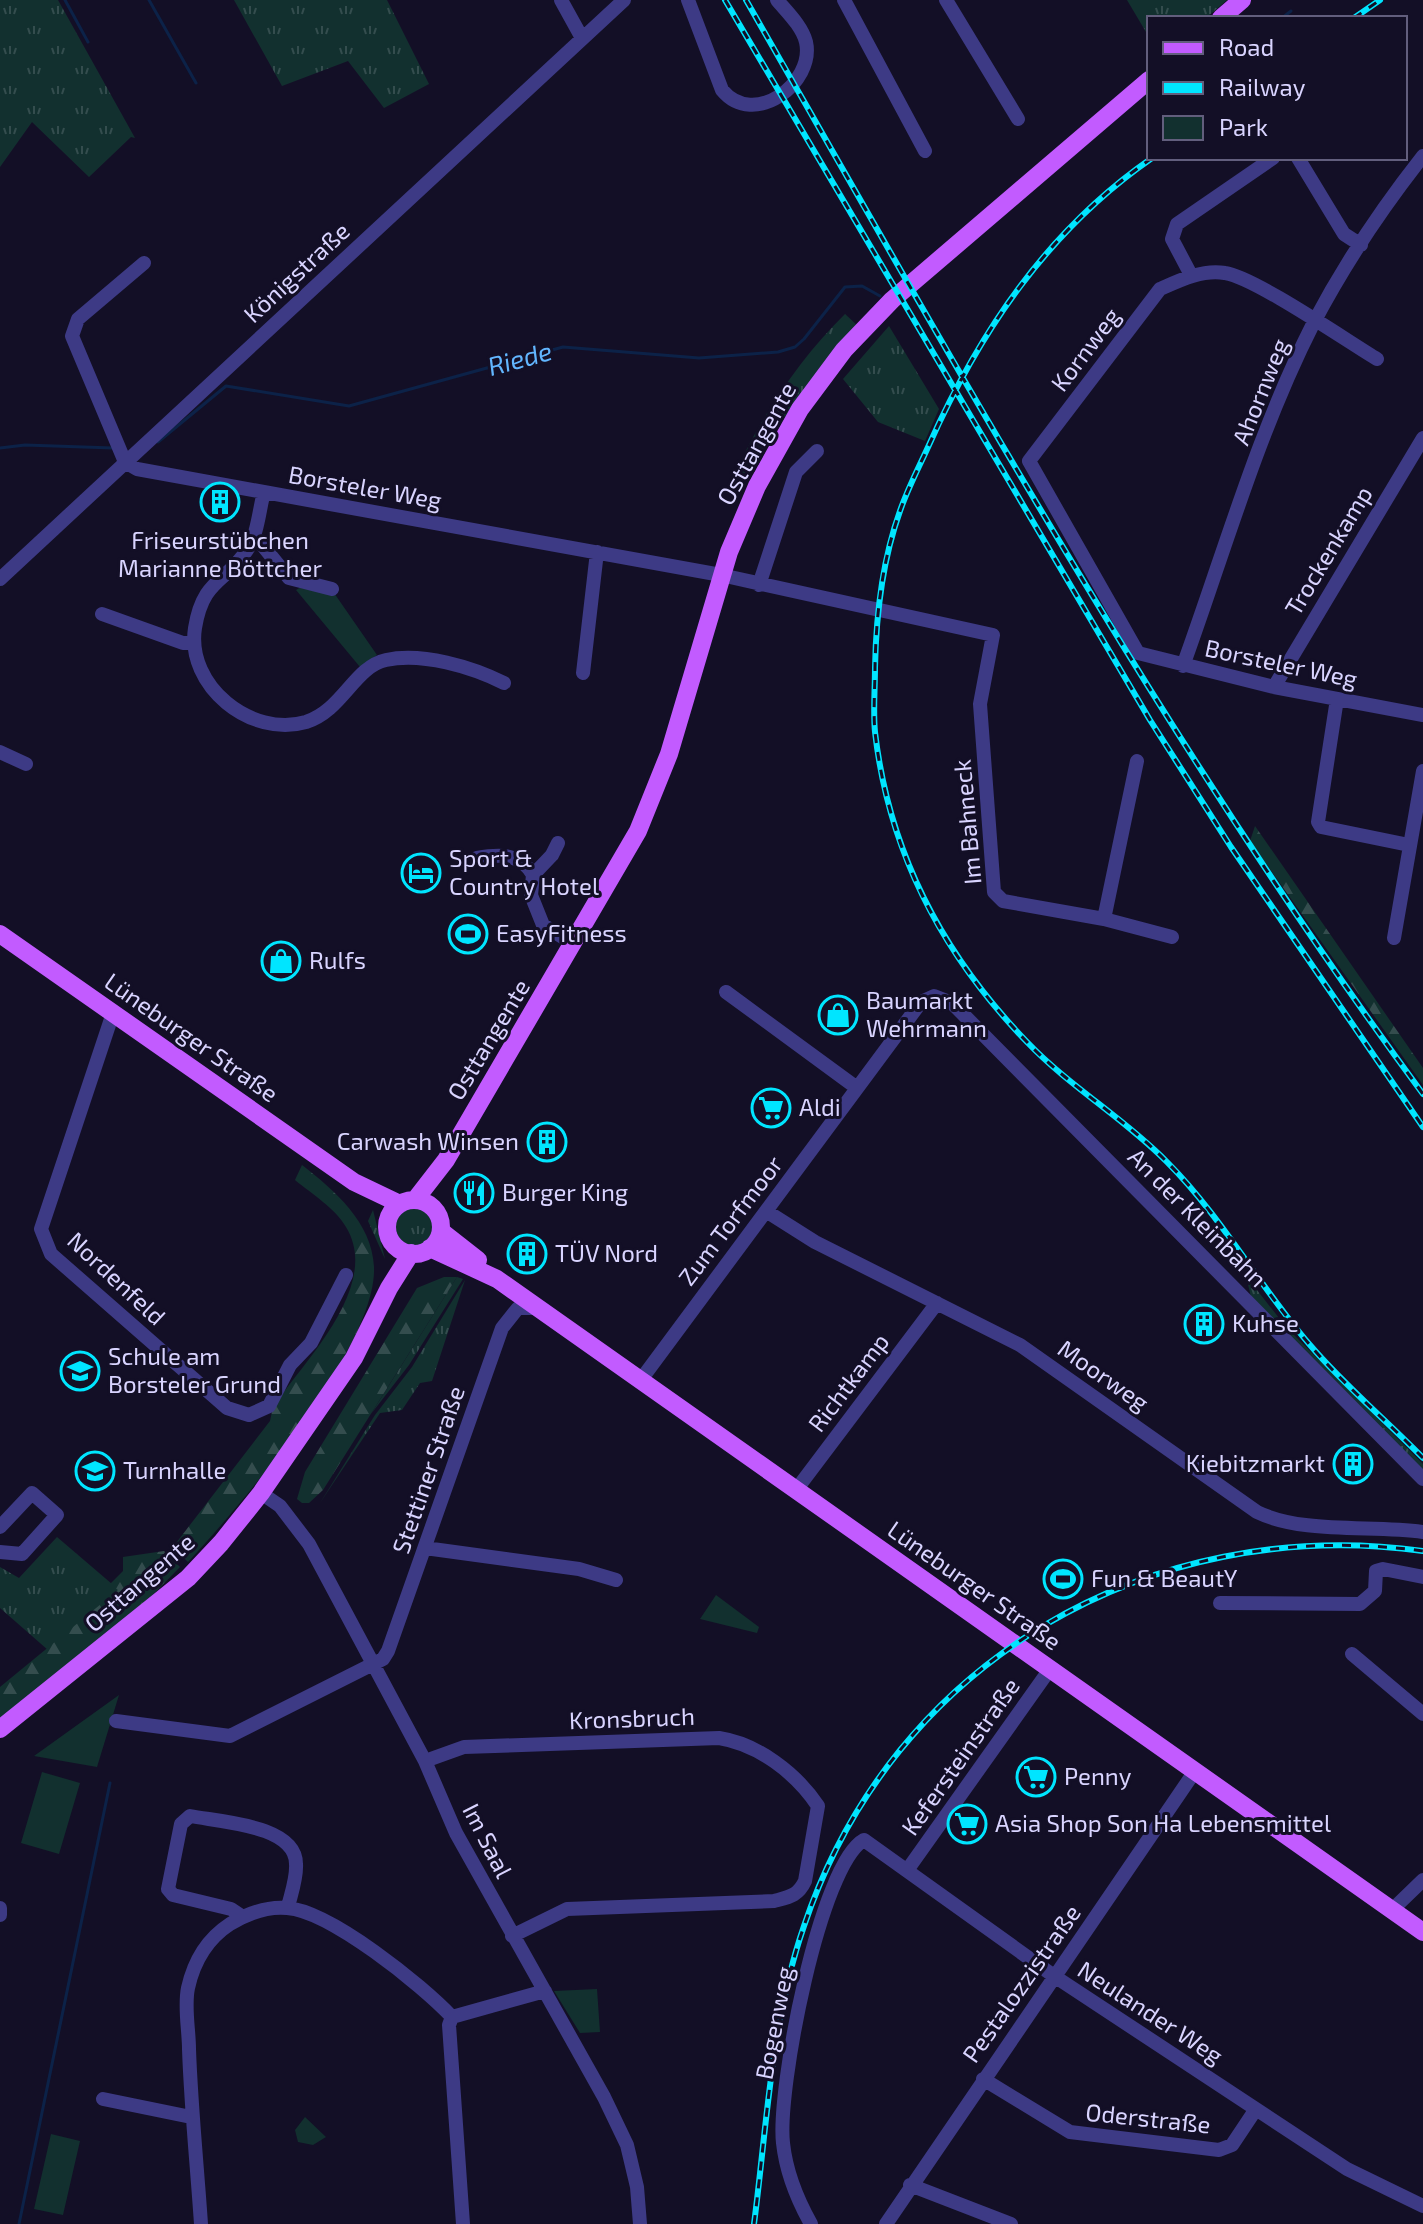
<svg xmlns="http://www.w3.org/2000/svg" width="1423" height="2224" viewBox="0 0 1423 2224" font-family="'Exo 2',sans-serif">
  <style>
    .grass { fill: url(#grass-tufts) }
    .forest { fill: url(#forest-firs) }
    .park { fill: #12302f }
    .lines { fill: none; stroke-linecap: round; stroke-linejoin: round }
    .stream { stroke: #0c2248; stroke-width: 3 }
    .minor { stroke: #3d3a85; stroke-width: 14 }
    .major { stroke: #c25bff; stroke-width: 18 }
    .rail-casing { stroke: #00e5ff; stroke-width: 6 }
    .rail { stroke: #130f26; stroke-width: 3; stroke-dasharray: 9; stroke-linecap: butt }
    .labels { text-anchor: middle; stroke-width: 6; stroke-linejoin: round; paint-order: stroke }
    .street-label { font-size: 24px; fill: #d9d4ff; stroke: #130f26 }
    .poi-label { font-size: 24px; fill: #d9d4ff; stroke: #130f26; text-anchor: start }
    .water-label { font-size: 26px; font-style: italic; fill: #62b6ff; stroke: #130f26 }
  </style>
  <defs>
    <pattern id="grass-tufts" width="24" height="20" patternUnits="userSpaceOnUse" patternTransform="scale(2)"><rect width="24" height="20" fill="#12302f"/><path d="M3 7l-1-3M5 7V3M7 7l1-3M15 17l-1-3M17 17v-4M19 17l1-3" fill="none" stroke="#344d4e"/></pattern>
    <pattern id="forest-firs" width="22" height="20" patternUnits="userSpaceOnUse" patternTransform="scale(2)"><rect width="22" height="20" fill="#12302f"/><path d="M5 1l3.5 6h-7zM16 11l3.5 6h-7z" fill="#344d4e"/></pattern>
  </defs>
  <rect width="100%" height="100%" fill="#130f26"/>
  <path class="grass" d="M0,0H58L135,138L131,137L89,177L32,122L0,167Z
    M234,0H387L429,84L384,108L348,61L282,86Z
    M1127,0H1227L1206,18H1149V37Z
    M845,314L859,327C814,376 775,424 744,483L732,480C757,422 799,359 845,314Z
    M889,326L939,409L925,441L878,422L843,379Z
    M393 1226a20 20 0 1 1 40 0a20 20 0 1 1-40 0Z
    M373,1210L385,1259L368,1221Z
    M1246,1276L1286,1327L1423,1464V1472L1251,1297Z
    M457,1277L463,1279L409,1365L371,1414Z
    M465,1280L432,1381L420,1383L402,1410L380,1413L320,1503L375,1415L412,1367Z
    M57,1537L119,1590L48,1650L0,1608V1567L19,1578Z"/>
  <path class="forest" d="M1255,826L1423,1068V1085L1250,841Z
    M302,1165C334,1190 372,1222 374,1267C377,1346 241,1505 188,1562L173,1547L270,1421L273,1407C304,1361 382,1286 346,1227C335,1208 312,1194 295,1180Z
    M444,1277H457L323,1490L309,1503H302L297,1499L305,1472L417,1288Z
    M164,1551L180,1567L139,1609L0,1721V1687L118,1590L110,1584L123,1571V1557Z"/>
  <path class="park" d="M304,585L332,590L377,655L360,667L296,590Z
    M716,1595L759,1627L757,1633L700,1619Z
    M119,1695L97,1767L34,1756Z
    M42,1772L80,1783L59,1854L21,1843Z
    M597,1989L600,2032L580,2033L554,1991Z
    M305,2117L326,2137L313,2145L298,2142L295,2130Z
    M51,2134L80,2141L63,2215L34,2209Z"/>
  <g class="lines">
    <path class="stream" d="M65,0L88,42
      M149,0L196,83
      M1282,18L1291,11
      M158,442L226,386L349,406L563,347L699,358L778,352L795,347L804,339L845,287L862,286L880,296
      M0,448L25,445L113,448
      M19,2224L110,1783"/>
    <path class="minor" d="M561,0L582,38
      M688,0L722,90C754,129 815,83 806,42C802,26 787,12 777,0
      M844,0L925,151
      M946,0L1018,119
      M1298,158L1344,234L1361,245
      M144,263L78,319L72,336L125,462L137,469L721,575L993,635L980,704L994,892L1003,901L1104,919L1172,937
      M1191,275L1172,239L1177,224L1273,158
      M1377,359C1347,341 1254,277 1225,273C1203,269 1180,280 1160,289L1029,461L1138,653L1274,687L1423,715
      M264,492C259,510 258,534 247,550C226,583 203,578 195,628C186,686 251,738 306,722C343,710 354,667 386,660C422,652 472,667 504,683
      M254,535L289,578L332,589
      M0,579L624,0
      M759,585L796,472L817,451
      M102,614L183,643H193
      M1183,666C1224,553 1258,432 1313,324C1344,265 1382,208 1423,156
      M583,673L597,552
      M1274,687L1423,438
      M1337,699L1318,822L1321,827L1409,845
      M0,752L26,764
      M558,843L552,855L533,875L531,895L543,925L574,944
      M477,858C499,854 521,853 533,875
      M1104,919L1137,761
      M1394,938L1423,771
      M726,992L857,1088
      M113,1013L41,1229L51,1254L227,1408L249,1415L269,1406L290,1365L311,1343L346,1275
      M766,1211L815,1242L1020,1345L1257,1512C1302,1534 1371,1525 1423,1532
      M640,1381L921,1002L934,996L952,1003L1423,1479
      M796,1490L937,1303
      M261,1493L280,1506L309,1544L425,1761L456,1833L604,2097L627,2145L637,2187L640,2224
      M0,1527L32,1493L57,1515L22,1554L0,1552
      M425,1548L579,1569L616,1580
      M1220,1603L1360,1604L1375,1591L1376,1571L1383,1569L1423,1577
      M1352,1654L1423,1714
      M116,1721L230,1736L383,1659L388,1651L502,1328L518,1308H538
      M425,1761L464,1747L719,1738C758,1744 796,1773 818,1806L805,1881C798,1896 789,1897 774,1901L567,1909L512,1936
      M908,1869L1050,1669
      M0,1908V1915
      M1392,1910L1423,1880
      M243,1917L231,1909L173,1895L168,1889L181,1824L190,1816C220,1822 296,1825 296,1864C297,1878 291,1894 288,1907
      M452,2017L449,2025L463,2224
      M983,2079L1070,2132L1219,2150L1232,2145L1256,2109
      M103,2099L191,2117
      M910,2185L1011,2224
      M201,2224C197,2165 191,2107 189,2049C189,2030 184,2007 188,1988C194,1961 207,1939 230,1924C247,1914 267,1906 287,1908C330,1911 422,1985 452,2017L545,1991
      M811,2224C797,2199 786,2171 783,2143C777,2090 820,1864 864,1840L1054,1976L1347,2169L1423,2206
      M886,2224L1195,1771"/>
    <path class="major" d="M1221,18L1242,0
      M0,934L354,1182L400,1204
      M415,1200L446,1160L638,831L669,754L729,552L757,486L800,409L844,350L892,300L1149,80
      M387 1227a27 27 0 1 1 54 0a27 27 0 1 1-54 0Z
      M441,1231L478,1260
      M430,1248L497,1279L1423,1932
      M0,1729L188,1578L221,1543L261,1493L354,1358L389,1288L411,1253"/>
    <g class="rail-casing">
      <path id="rail" d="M725,0L1150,720L1231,847L1423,1127
        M746,0C959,372 1168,748 1423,1094
        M1354,18L1380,0
        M1152,158C1048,230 980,331 929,445C919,467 908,488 900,511C882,561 876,615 875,668C875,689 873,712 875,732C889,854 943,955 1027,1042C1070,1087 1124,1118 1167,1162C1222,1217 1259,1286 1310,1345C1344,1385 1386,1420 1423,1458
        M754,2224C767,2125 771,2021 804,1926C893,1661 1150,1514 1423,1551"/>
    </g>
    <use href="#rail" class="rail"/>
  </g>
  <defs>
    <g id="building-ring" transform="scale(2)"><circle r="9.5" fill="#130f26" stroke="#00e5ff" stroke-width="1.5"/><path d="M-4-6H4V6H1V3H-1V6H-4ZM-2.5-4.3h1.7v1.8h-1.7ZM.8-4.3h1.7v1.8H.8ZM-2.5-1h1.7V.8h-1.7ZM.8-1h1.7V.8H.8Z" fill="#00e5ff"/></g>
    <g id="hotel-ring" transform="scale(2)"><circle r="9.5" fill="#130f26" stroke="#00e5ff" stroke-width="1.5"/><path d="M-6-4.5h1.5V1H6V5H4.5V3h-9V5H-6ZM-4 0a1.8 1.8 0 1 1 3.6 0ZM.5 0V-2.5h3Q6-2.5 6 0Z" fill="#00e5ff"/></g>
    <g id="stadium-ring" transform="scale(2)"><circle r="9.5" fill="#130f26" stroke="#00e5ff" stroke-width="1.5"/><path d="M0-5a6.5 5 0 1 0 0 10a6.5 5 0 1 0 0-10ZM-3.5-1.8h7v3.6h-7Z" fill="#00e5ff"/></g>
    <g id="shop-ring" transform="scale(2)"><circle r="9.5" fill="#130f26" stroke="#00e5ff" stroke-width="1.5"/><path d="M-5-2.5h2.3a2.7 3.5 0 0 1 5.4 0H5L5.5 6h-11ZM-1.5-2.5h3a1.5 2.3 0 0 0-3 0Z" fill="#00e5ff"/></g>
    <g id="supermarket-ring" transform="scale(2)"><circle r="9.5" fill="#130f26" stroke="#00e5ff" stroke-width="1.5"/><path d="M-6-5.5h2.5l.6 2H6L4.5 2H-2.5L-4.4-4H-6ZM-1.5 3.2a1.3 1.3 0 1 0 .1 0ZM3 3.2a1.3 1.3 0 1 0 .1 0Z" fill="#00e5ff"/></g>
    <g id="restaurant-ring" transform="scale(2)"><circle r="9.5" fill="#130f26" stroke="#00e5ff" stroke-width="1.5"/><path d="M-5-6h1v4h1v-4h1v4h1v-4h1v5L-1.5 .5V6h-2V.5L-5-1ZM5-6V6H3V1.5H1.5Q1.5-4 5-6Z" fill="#00e5ff"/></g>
    <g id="school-ring" transform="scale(2)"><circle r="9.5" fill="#130f26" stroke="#00e5ff" stroke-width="1.5"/><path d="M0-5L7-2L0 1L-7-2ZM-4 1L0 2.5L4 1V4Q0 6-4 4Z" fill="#00e5ff"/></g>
  </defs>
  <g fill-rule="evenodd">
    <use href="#building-ring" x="220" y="502"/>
    <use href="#hotel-ring" x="421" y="873"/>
    <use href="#stadium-ring" x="468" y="934"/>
    <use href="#shop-ring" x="281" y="961"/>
    <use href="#shop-ring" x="838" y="1015"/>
    <use href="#supermarket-ring" x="771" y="1108"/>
    <use href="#building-ring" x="547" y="1142"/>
    <use href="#restaurant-ring" x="474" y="1193"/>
    <use href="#building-ring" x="527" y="1254"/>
    <use href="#building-ring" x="1204" y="1324"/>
    <use href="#school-ring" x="80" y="1371"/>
    <use href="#building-ring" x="1353" y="1464"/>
    <use href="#school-ring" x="95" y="1471"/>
    <use href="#stadium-ring" x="1063" y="1579"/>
    <use href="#supermarket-ring" x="1036" y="1777"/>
    <use href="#supermarket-ring" x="967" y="1824"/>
  </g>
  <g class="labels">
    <g class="street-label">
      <text transform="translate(297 273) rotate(-43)" y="8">Königstraße</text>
      <text transform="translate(1086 350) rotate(-53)" y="8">Kornweg</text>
      <text transform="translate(1261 392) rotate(-68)" y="8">Ahornweg</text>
      <text transform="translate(757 444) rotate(-61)" y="8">Osttangente</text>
      <text transform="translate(365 488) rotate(10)" y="8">Borsteler Weg</text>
      <text transform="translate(1329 551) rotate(-59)" y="8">Trockenkamp</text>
      <text transform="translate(1281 664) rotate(12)" y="8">Borsteler Weg</text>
      <text transform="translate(968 822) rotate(-95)" y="8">Im Bahneck</text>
      <text transform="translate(191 1038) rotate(35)" y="8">Lüneburger Straße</text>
      <text transform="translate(489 1040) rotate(-59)" y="8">Osttangente</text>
      <text transform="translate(1197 1218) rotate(45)" y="8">An der Kleinbahn</text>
      <text transform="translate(731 1221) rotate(-53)" y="8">Zum Torfmoor</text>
      <text transform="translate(116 1279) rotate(43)" y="8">Nordenfeld</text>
      <text transform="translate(1103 1376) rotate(35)" y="8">Moorweg</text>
      <text transform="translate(849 1383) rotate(-53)" y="8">Richtkamp</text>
      <text transform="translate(429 1470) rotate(-71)" y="8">Stettiner Straße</text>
      <text transform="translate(140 1583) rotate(-41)" y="8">Osttangente</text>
      <text transform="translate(974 1586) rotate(35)" y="8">Lüneburger Straße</text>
      <text transform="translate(632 1719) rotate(-2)" y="8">Kronsbruch</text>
      <text transform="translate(961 1757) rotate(-55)" y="8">Kefersteinstraße</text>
      <text transform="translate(487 1841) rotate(63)" y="8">Im Saal</text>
      <text transform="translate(1022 1984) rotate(-55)" y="8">Pestalozzistraße</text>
      <text transform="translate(1150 2013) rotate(33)" y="8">Neulander Weg</text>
      <text transform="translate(775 2023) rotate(-79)" y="8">Bogenweg</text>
      <text transform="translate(1148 2119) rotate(6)" y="8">Oderstraße</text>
    </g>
    <g class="poi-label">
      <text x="220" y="549" text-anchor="middle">Friseurstübchen<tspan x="220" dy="28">Marianne Böttcher</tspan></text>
      <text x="449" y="867">Sport &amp;<tspan x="449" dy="28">Country Hotel</tspan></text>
      <text x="496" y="942">EasyFitness</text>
      <text x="309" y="969">Rulfs</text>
      <text x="866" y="1009">Baumarkt<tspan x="866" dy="28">Wehrmann</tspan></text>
      <text x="799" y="1116">Aldi</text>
      <text x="519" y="1150" text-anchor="end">Carwash Winsen</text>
      <text x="502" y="1201">Burger King</text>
      <text x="555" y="1262">TÜV Nord</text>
      <text x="1232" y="1332">Kuhse</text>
      <text x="108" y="1365">Schule am<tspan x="108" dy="28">Borsteler Grund</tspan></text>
      <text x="1325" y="1472" text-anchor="end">Kiebitzmarkt</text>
      <text x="123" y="1479">Turnhalle</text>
      <text x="1091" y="1587">Fun &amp; BeautY</text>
      <text x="1064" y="1785">Penny</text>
      <text x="995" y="1832">Asia Shop Son Ha Lebensmittel</text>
    </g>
    <g class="water-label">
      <text transform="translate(520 359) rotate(-15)" y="9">Riede</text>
    </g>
  </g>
  <rect x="1147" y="16" width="260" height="144" fill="#130f26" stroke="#625e7d" stroke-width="2"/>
  <rect x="1163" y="42" width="40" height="12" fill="#c25bff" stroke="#625e7d" stroke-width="2"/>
  <text x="1219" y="56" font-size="24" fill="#d9d4ff">Road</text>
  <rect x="1163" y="82" width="40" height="12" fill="#00e5ff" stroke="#625e7d" stroke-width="2"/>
  <text x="1219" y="96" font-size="24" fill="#d9d4ff">Railway</text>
  <rect x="1163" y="116" width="40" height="24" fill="#12302f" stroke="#625e7d" stroke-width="2"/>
  <text x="1219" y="136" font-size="24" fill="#d9d4ff">Park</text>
</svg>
